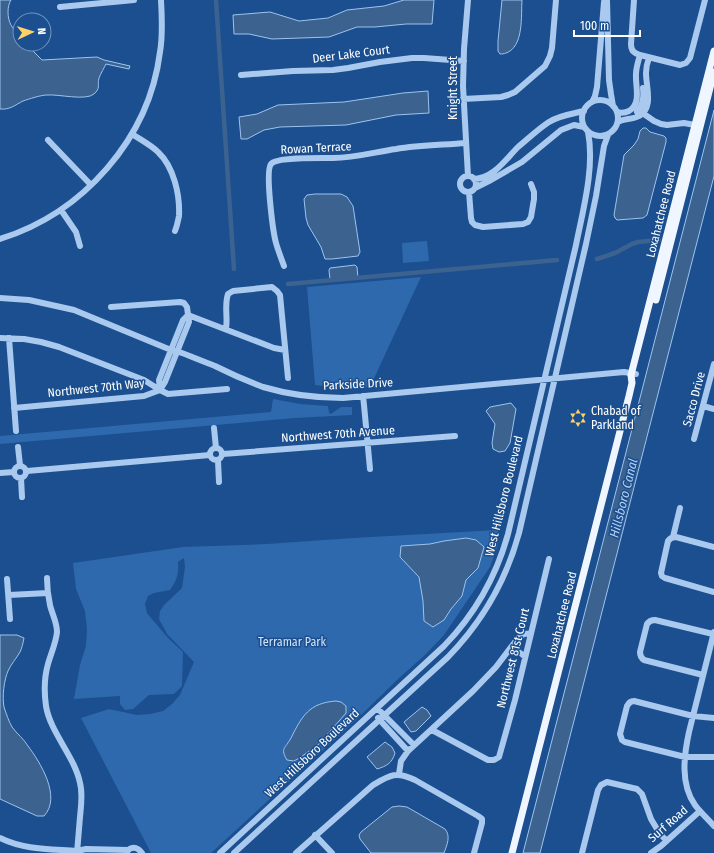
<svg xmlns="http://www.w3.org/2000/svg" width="714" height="853" viewBox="0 0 714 853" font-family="'Fira Sans Condensed',sans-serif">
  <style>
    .green { fill: #2e69ad }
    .water { fill: #3c6290; stroke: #9cc4f0 }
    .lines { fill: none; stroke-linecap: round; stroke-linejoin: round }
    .canal { stroke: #3c6290; stroke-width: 4.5 }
    .minor { stroke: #a9c9ee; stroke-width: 6 }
    .major { stroke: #f0f6ff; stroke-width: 7 }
    .labels { text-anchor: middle; stroke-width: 3; stroke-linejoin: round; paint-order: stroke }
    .street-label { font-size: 12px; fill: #fff; stroke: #1b4f8f }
    .poi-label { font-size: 12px; fill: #fff; stroke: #1b4f8f; text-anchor: start }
    .park-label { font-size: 12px; fill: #cfe3fa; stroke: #1b4f8f }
    .water-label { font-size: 13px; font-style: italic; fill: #b5d3f5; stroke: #1b4f8f }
  </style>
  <rect width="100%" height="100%" fill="#1b4f8f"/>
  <path class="green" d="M427,241L429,261L403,263L402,243Z
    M421,277L370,387L341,388L315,385L307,287Z
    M273,399L300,404L328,406L329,413L331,414L341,407H352V415L295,418L0,444V436L271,412Z
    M498,530V545L490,567L444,635L425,655L398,679L355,721L211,853H151L81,718L109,709L137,715L151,714L163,711L172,704L180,695L194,662L167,634L159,619L160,611L164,605L182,588L185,567L184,558L178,562C179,574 177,580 170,590L154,593L148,596L145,604L147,613L168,638L183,652L182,686L174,694L149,695L133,709L125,710L120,704V696L74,699L80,665L86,646L87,629L85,611L76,589L73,563L183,547L267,544L353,538Z"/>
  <path class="water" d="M0,0H11C7,6 7,18 11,25C16,34 20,31 20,44H26L42,60L97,57L104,60L130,66L129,69L106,64C104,68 101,73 99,78C97,85 101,88 94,94C86,101 58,94 47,95C41,95 29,99 23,101C15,105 10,110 0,109Z
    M404,0H434L432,24H406L375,27H357L329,37L272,39L249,34H234L233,15L270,12L299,21L328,18L347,10L384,6Z
    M502,0H522C521,15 524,47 506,53C504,54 502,54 500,54L498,51V41Z
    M428,91L429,113L396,115L346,125L280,127L264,130L247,139H241L239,117L257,114L278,105L344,102L403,93Z
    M714,110V176L540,853H523Z
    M643,128H646L650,132L664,136L666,138V142L647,215L643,218L617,220L615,218L614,215L624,155L634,145L638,139L640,131Z
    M315,194H341L347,197L353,206L360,252L358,256L332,259H325L321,247L308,225L306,218L304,199L307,195Z
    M355,265L357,267L358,278L330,280L329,270L330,268Z
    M511,403L516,409L510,443L505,451L499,452L493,449L492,443L495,424L486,411L490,407Z
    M466,538L476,540L484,547L478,568L466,580L462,596L451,609L444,620L433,627L424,621L423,601L419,577L400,557L401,546L430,544L444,541Z
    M0,635H17L24,638C23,643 22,648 20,652C16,659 11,664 8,671C4,680 2,697 4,707C6,713 9,722 12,727C17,734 24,739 28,746C40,762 62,797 44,816H37L0,799Z
    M336,701L341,702L346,706V713L319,744L301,757L294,761L287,760C280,748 285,749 291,738C302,716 309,703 336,701Z
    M422,707L427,710L431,716L416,731L411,732L404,722Z
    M385,742L392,747L395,753C392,763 387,766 377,769L367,757Z
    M399,806L407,807L445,829C451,836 447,845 444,853H371L360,839L359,835L361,832L392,807Z"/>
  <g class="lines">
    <path class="canal" d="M216,0L234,269
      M597,259L615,253L632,244L638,242L659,240
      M288,284L557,260"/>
    <path class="minor" d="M607,0L609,80L611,94L613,106
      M634,0L631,44C631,51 634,53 640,55L680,65L686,63L690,58L705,0
      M60,7L134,0
      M241,75L293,71L333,70L348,68L380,62L412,58H424L464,61
      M463,99L501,97L508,95L515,92L545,66L550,56L552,48L556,0
      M582 118a18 18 0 1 1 36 0a18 18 0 1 1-36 0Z
      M592,102L595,96L597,87L604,2
      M634,107L654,121L661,124L667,125L684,123L695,125
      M617,112C621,113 625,113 629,111C642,103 635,86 636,74C636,68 638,62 640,55
      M637,112C643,105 644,98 643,88
      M618,122C624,118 632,120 639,116C654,108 646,87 646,73C646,68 647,63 649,58
      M132,134C141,140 151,145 158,152C174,167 180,195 179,216C178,221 177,226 175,231
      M48,140L91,185
      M468,176L463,86L464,49L468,0
      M460 184a8 8 0 1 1 16 0a8 8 0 1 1-16 0Z
      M474,179C494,178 505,160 518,147C528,139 538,129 549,122C560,115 572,114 584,111
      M475,188L491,180L522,162L561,130L574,125L584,127
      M469,192L471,218L472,222L475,225L483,227L523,224L528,222L531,217L534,199V192L531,184
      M61,210L76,232L80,246
      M0,239C83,213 149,139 160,52C163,35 162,17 161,0
      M284,266C281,258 278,250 276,243C273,232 265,171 271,164C276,157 322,158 333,158C355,158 375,152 396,149C419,145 443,145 466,143
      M0,298L29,300L74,310L171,350L177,351C190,356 202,361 215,366C231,374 247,381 263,387C290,395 316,398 343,398L624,372L636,374
      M111,307L180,302L184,303L187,307L189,322L165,382L160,390
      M188,315L274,348L285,350
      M226,329C228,317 224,306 228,294L233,291L272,287L277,291L280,295L288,378
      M0,338L24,339L41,342L59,347L144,380L160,390
      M9,338L16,431
      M160,390L159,380L183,320L188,315
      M363,396L364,405L370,469
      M703,406L714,409
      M14,408L144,396L160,390L168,394L227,389
      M214,428L216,448
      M694,439L714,364
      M18,447L20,465
      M210 454a6 6 0 1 1 12 0a6 6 0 1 1-12 0Z
      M223,454L455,436
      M218,461L219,482
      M14 472a6 6 0 1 1 12 0a6 6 0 1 1-12 0Z
      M27,471L210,455
      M0,473L14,472
      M21,478L22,497
      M673,537L680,508
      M714,547L676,537C672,537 670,538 668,541L661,573L662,576L665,578L714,592
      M47,578C47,588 48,596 50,605C52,614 57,622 57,632C56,643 51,653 48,664C44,678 44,692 46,706C50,732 75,757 80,783C83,794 81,806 80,817C79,829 78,841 77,853
      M7,579L10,619
      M9,595L48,593
      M714,632L689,732C684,755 680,784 695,805C700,812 708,819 714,826
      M508,652C516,650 519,651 525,657
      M703,675L644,660C641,658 640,656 640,652L647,624C649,621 651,620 655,620L713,634
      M377,708L414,745
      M378,718L408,751
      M714,718L693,716L634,701C630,701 629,703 627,706L620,734L622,740L625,742L685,757H714
      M432,730L488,760H494L499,757L515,700L549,559
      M399,774L401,761L408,751L473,691L496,667L518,638L524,634L531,633
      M315,835L332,853
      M0,838C24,850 51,849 77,851L80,853
      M77,851L86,849L128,850
      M126,853C130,846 137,846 142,853
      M220,853L444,646C475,614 496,577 508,534L576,245C583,210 595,167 588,132
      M234,853L448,657C483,621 506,581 519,533L586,244L596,196L604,146L608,135
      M296,853L373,785C390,775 396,771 415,780L478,816L482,819V823L474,853
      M582,853L598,790L601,785L607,782L637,789L642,794L651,819L660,834L667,841
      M651,853L661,846L700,811"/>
    <path class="major" d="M656,300L714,72
      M512,853L629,396L632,383L631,375L714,51"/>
  </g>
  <defs>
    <g id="synagogue-bare" transform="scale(1.38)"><path d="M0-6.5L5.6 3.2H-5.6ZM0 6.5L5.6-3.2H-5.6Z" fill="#ffd166" stroke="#1b4f8f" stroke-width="2.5" paint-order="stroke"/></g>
  </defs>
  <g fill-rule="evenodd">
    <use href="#synagogue-bare" x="578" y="418"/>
  </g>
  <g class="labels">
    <g class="street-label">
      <text transform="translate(351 54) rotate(-7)" y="4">Deer Lake Court</text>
      <text transform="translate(453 88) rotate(-90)" y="4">Knight Street</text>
      <text transform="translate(316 148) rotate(-3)" y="4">Rowan Terrace</text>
      <text transform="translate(661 214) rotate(-76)" y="4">Loxahatchee Road</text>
      <text transform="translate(358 384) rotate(-3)" y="4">Parkside Drive</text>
      <text transform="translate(96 388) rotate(-6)" y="4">Northwest 70th Way</text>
      <text transform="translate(694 399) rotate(-75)" y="4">Sacco Drive</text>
      <text transform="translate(338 434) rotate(-4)" y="4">Northwest 70th Avenue</text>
      <text transform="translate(504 496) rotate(-76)" y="4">West Hillsboro Boulevard</text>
      <text transform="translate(562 615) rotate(-76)" y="4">Loxahatchee Road</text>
      <text transform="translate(513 658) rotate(-76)" y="4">Northwest 81st Court</text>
      <text transform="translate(312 753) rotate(-43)" y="4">West Hillsboro Boulevard</text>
      <text transform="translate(668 824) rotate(-41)" y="4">Surf Road</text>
    </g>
    <g class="poi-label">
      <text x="591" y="415">Chabad of<tspan x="591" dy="14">Parkland</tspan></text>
    </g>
    <g class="park-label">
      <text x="292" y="646">Terramar Park</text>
    </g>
    <g class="water-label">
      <text transform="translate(623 498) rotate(-76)" y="5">Hillsboro Canal</text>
    </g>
  </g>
  <g transform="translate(32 32) rotate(86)"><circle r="19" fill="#1b4f8f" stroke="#7695bc"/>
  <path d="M0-3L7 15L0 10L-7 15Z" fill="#ffd166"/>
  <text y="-6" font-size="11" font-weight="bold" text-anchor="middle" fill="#ffffff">N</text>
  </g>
  <path d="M574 30v6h66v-6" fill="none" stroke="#ffffff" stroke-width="2"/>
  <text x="580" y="30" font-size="12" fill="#ffffff" stroke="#1b4f8f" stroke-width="3" paint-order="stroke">100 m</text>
</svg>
